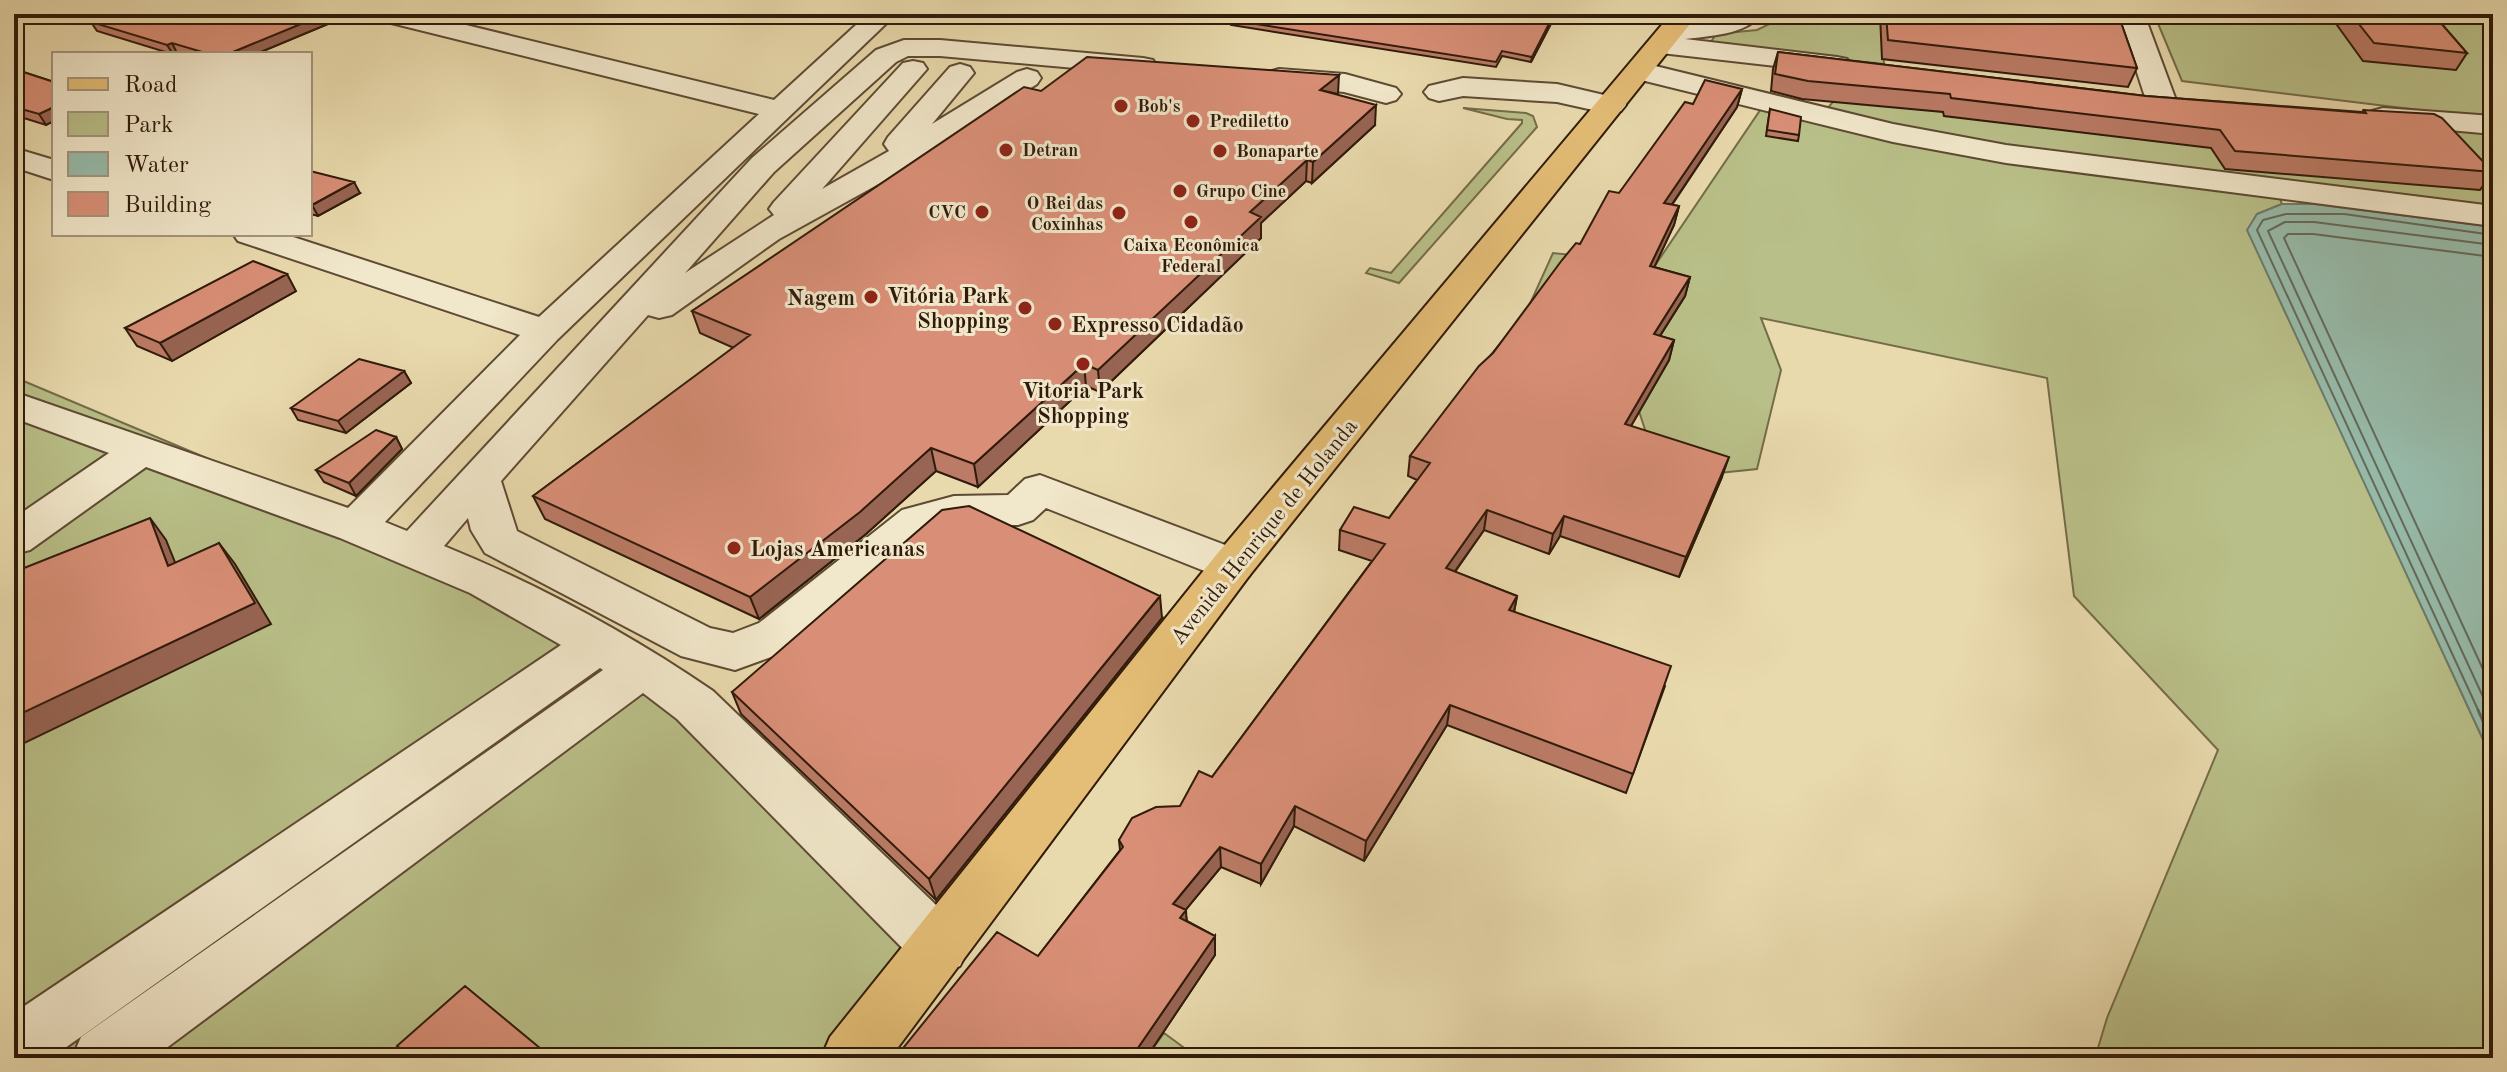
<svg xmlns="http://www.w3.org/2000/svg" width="2507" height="1072" viewBox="0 0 2507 1072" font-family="'Old Standard TT',serif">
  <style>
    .green { fill: #b9bf88; stroke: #746c49; stroke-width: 2 }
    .water { fill: #97bbaa; stroke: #6e7b6a; stroke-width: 2 }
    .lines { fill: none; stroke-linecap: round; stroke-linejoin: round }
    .shore-far1 { stroke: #646a5a; stroke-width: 2 }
    .shore { stroke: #646a5a; stroke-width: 3 }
    .minor-casing { stroke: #5e4a33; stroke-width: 4 }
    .major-casing { stroke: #301a0a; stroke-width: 4 }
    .minor { fill: #f1e7ca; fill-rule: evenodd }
    .major { fill: #e4bd76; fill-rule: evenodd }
    .wall { fill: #bb7b66; stroke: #301a0a; stroke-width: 2 }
    .shaded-wall { fill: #986453; stroke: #301a0a; stroke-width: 2 }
    .building { fill: #d98f77; stroke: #301a0a; stroke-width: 2 }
    .poi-dot { fill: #8f2418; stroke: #f1e7ca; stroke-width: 3 }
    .labels { text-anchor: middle; stroke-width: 6; stroke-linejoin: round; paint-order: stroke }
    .far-poi-label { font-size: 18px; font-weight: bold; fill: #301a0a; stroke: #f1e7ca; text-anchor: start }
    .poi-label { font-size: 22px; font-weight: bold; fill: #301a0a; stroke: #f1e7ca; text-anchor: end }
    .street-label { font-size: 22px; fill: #301a0a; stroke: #f1e7ca }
  </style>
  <rect width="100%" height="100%" fill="#e9daad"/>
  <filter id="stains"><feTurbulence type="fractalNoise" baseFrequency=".0025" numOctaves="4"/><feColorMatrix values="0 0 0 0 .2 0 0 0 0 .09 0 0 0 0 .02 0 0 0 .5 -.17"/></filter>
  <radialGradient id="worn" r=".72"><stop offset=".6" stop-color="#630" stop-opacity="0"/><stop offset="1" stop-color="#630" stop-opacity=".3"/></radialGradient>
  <path class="green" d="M1790,14H1880L1884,64L1709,45L1716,34L1757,30Z
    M2154,14H2493V119L2182,81Z
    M1855,76L2493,127V214L2276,189L2282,204L2257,214L2248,230L2493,761V1058H2095L2107,1018L2218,750L2074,596L2047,378L1761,318L1781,370L1757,469L1661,479L1636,402L1505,359L1553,253L1656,264L1765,103L1821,116Z
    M1463,108L1526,113L1533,116L1537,127L1399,283L1366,273L1370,268L1391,273L1522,123V120L1507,119Z
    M14,377L494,579L662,677L926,950L834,1058H14Z
    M1164,1033L1198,1058H1146Z"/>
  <path class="water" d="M2282,204H2315L2493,227V761L2247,230L2257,214Z"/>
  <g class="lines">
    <path class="shore-far1" d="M2493,257L2313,234H2288L2284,238L2493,691
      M2479,712L2257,230L2263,220L2286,214H2344L2493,235
      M2490,712L2268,231L2285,222H2314L2493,245"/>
    <path class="shore" d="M2478,710L2493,743
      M2489,710L2493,719"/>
    <g class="minor-casing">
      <path id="minor" d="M375,14H421L774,100L868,14H896L558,339L385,522L407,531L752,158L876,50L904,40H940L1143,58L1153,60L1157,66L1153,72L1143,74L940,56H908L896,62L774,172L685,273L774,215L769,209L774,202L903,63L913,61L923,63L927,69L822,189L889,151L884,144L888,137L950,67L960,64L970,67L974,73L932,124L1017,72L1027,69L1037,72L1041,78L1037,84L884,181L779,239L672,315L659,318L648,315L501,481L517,531L710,628L733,633L759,623L902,510L954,496L1008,495L1025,479L1040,475L1249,554L1255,565L1249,576L1233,581L1217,576L1046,508L1033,520L1018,525H966L932,532L793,649L735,670L681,656L485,553L471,530L468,518L444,546C537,584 630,634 713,691L960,928L969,947L960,966L940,973L920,966L677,719L643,693L153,1058H72L81,1037L603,670L600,668L51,1058H14V1013L561,645L470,593L340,538L146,467L30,550L14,554V518L109,453L14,418V392L348,508L520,335L238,241L233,234H284L539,317L759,114L379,20Z
        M1726,14H1761C1747,35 1708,36 1685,39L1837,57L1847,59L1851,65L1847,71L1837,73L1661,53L1651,51L1647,45L1651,39L1661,37L1658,33L1662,27L1713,20Z
        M2118,14H2144L2177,103L2172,109L2162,112L2152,109L2147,103Z
        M1639,62L1893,124L2006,145L2493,206V226L2006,163L1893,142L1629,77L1625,71L1629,65Z
        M1279,69L1345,74L1396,88L1401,94L1396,100L1386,103L1344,92L1269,84L1265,78L1269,72Z
        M1463,78L1557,84L1621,99L1626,105L1621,111L1611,114L1557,102L1463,96L1439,101L1429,98L1424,92L1429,86Z
        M2383,108L2493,116V134L2372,123L2368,117L2372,111Z
        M14,148L54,160V180L14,167Z"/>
    </g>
    <g class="major-casing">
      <path id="major" d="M1671,14H1698L1249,576L890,1058H821L830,1037L1217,554Z"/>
    </g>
    <use href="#minor" class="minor"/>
    <use href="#major" class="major"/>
  </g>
  <path class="wall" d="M1556,14L1531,62L1502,56L1496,67L1231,25V20Z
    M1880,14H2118L2137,68L2128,87L1882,59Z
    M2329,14H2433L2467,53L2456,70L2363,61Z
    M2462,14H2493V18L2492,17Z
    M335,21L256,54H182L177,53L172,54L97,31L91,22Z
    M1778,52L2146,96L2362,112L2364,110L2493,172L2480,190L2225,169L2211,148L1944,116L1943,112L1802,99L1771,91L1773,69Z
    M14,69L54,82V121L46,125L14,115Z
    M1742,89L1737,107L1672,205L1679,206L1674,225L1654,267L1690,277L1685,296L1660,336L1674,340L1669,360L1631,426L1722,477L1679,577L1560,536L1549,554L1484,530L1455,572L1517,596L1514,612L1665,686L1626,793L1447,725L1364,861L1294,826L1261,884L1221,867L1185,910L1187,921L1215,936V955L1146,1058H895L1038,956L1120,850L1119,840L1180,806L1212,777L1372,561L1339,550L1340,530L1389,518L1417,480L1408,476L1410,456L1580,244L1619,193L1693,104Z
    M1041,91L1338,95L1375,125L1312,183L1306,181L1261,223V238L1100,392L1086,386L978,487L936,471L866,534L759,619L545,519L533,496L734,348L700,333L692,311Z
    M1770,109L1799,135L1798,141L1766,136Z
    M310,171L360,193L318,216L310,214Z
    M296,291L172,361L137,346L125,328Z
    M404,371L411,383L346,433L298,420L291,408Z
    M396,437L402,449L356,496L324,482L316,470Z
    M1162,618L936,900L741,714L732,692Z"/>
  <path class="shaded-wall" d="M325,14H331L335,21L256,54H228Z
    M1554,14H1556L1531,62L1532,57Z
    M172,43L177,53L173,54L167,45Z
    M1339,75L1338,94L1320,90Z
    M1742,89L1737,107L1660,222L1664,203Z
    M1376,105L1375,125L1312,183L1313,162Z
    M54,107V121L46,125L39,114Z
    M1307,160L1306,181L1261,223V238L1100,392L1098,370L1250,212Z
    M354,182L360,193L318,216L312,205Z
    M1679,206L1674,225L1646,285L1650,266Z
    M287,274L296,291L172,361L160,343Z
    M1690,277L1685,296L1649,353L1654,334Z
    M1674,340L1669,360L1620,445L1625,424Z
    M1084,364L1086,386L978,487L974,464Z
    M404,371L411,383L346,433L338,421Z
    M396,437L402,449L356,496L349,483Z
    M931,448L936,471L866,534L759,619L750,597Z
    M1729,457L1722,477L1679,577L1686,557Z
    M1487,510L1484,530L1443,588L1446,568Z
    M1564,516L1560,536L1549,554L1553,534Z
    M150,518L166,540L185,587L168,566Z
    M219,543L235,564L271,624L14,748V717Z
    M1160,596L1162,618L936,900L929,879Z
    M1517,596L1513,617L1509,610Z
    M1450,705L1447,725L1364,861L1366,841Z
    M1295,806L1294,826L1261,884V864Z
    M1220,847L1221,867L1175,923L1173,904Z
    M1186,910L1187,929L1180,918Z
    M1215,936V955L1146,1058H1131Z"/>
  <path class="building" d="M113,14H325L228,54H209L172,43L167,45L91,22Z
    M1237,14H1554L1532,57L1502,51L1496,62L1231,20Z
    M1886,14H2118L2137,68L1888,40Z
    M2351,14H2433L2467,53L2374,43Z
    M1778,52L2146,96L2366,113L2364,110L2434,114L2442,118L2493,172L2235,151L2220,130L1951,98L1950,94L1808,81L1775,74Z
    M1087,57L1339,75L1320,90L1376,105L1313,162L1307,160L1250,212L1261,217L1098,370L1084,364L974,464L931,448L860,512L750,597L533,496L750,335L692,311L1024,87L1041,91Z
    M14,69L54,82V107L39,114L14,107Z
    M1705,80L1742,89L1664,203L1679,206L1650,266L1690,277L1654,334L1674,340L1625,424L1729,457L1686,557L1564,516L1553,534L1487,510L1446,568L1517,596L1509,610L1671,666L1633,774L1450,705L1366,841L1295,806L1261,864L1220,847L1173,904L1186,910L1180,918L1215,936L1131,1058H895L997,932L1038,956L1123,847L1119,840L1132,818L1156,807L1180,806L1199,771L1212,777L1385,544L1340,530L1354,507L1389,518L1430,463L1410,456L1479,366L1493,353L1562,260L1576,243L1580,244L1609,191L1619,193L1685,102L1693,104Z
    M1770,109L1801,117L1799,135L1767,130Z
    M310,171L354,182L312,205L310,204Z
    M253,261L287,274L160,343L125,328Z
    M359,359L404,371L338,421L291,408Z
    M376,430L396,437L349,483L316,470Z
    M969,506L1160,596L929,879L732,692L942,510Z
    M150,518L168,566L219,543L255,603L14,717V572Z
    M465,986L552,1058H404L408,1055L397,1046Z"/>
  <g class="poi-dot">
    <circle cx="1121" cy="106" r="8"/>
    <circle cx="1193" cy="121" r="8"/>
    <circle cx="1006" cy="150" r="8"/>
    <circle cx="1220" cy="151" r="8"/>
    <circle cx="1180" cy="191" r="8"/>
    <circle cx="982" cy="212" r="8"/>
    <circle cx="1119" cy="213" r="8"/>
    <circle cx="1191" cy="222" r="8"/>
    <circle cx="871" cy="297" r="8"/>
    <circle cx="1025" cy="308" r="8"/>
    <circle cx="1055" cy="324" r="8"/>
    <circle cx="1083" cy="364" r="8"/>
    <circle cx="734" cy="548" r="8"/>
  </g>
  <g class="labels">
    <g class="far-poi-label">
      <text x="1137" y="112">Bob's</text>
      <text x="1209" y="127">Prediletto</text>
      <text x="1022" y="156">Detran</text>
      <text x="1236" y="157">Bonaparte</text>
      <text x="1196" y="197">Grupo Cine</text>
      <text x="1103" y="209" text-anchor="end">O Rei das<tspan x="1103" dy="21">Coxinhas</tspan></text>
      <text x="966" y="218" text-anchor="end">CVC</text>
      <text x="1191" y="251" text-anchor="middle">Caixa Econômica<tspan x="1191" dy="21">Federal</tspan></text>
    </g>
    <g class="poi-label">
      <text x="1009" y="303">Vitória Park<tspan x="1009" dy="25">Shopping</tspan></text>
      <text x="855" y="305">Nagem</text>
      <text x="1071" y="332" text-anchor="start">Expresso Cidadão</text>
      <text x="1083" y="398" text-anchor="middle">Vitoria Park<tspan x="1083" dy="25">Shopping</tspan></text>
      <text x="750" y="556" text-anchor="start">Lojas Americanas</text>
    </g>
    <g class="street-label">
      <text transform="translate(1263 531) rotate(-51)" y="8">Avenida Henrique de Holanda</text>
    </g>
  </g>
  <rect width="2507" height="1072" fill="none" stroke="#e9daad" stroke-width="48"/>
  <rect x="16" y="16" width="2475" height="1040" fill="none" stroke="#301a0a" stroke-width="4"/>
  <rect x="24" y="24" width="2459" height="1024" fill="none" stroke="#301a0a" stroke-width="2"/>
  <rect x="52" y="52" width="260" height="184" fill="#f1e7ca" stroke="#a4957d" stroke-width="2"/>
  <rect x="68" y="78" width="40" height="12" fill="#e4bd76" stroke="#a4957d" stroke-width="2"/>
  <text x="124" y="92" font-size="24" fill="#301a0a">Road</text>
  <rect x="68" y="112" width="40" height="24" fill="#b9bf88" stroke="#a4957d" stroke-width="2"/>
  <text x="124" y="132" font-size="24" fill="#301a0a">Park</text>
  <rect x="68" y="152" width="40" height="24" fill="#97bbaa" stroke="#a4957d" stroke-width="2"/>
  <text x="124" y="172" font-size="24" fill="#301a0a">Water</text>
  <rect x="68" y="192" width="40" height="24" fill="#d98f77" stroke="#a4957d" stroke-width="2"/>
  <text x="124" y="212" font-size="24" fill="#301a0a">Building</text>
  <rect width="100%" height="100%" filter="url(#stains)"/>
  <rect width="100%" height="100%" fill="url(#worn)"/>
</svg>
